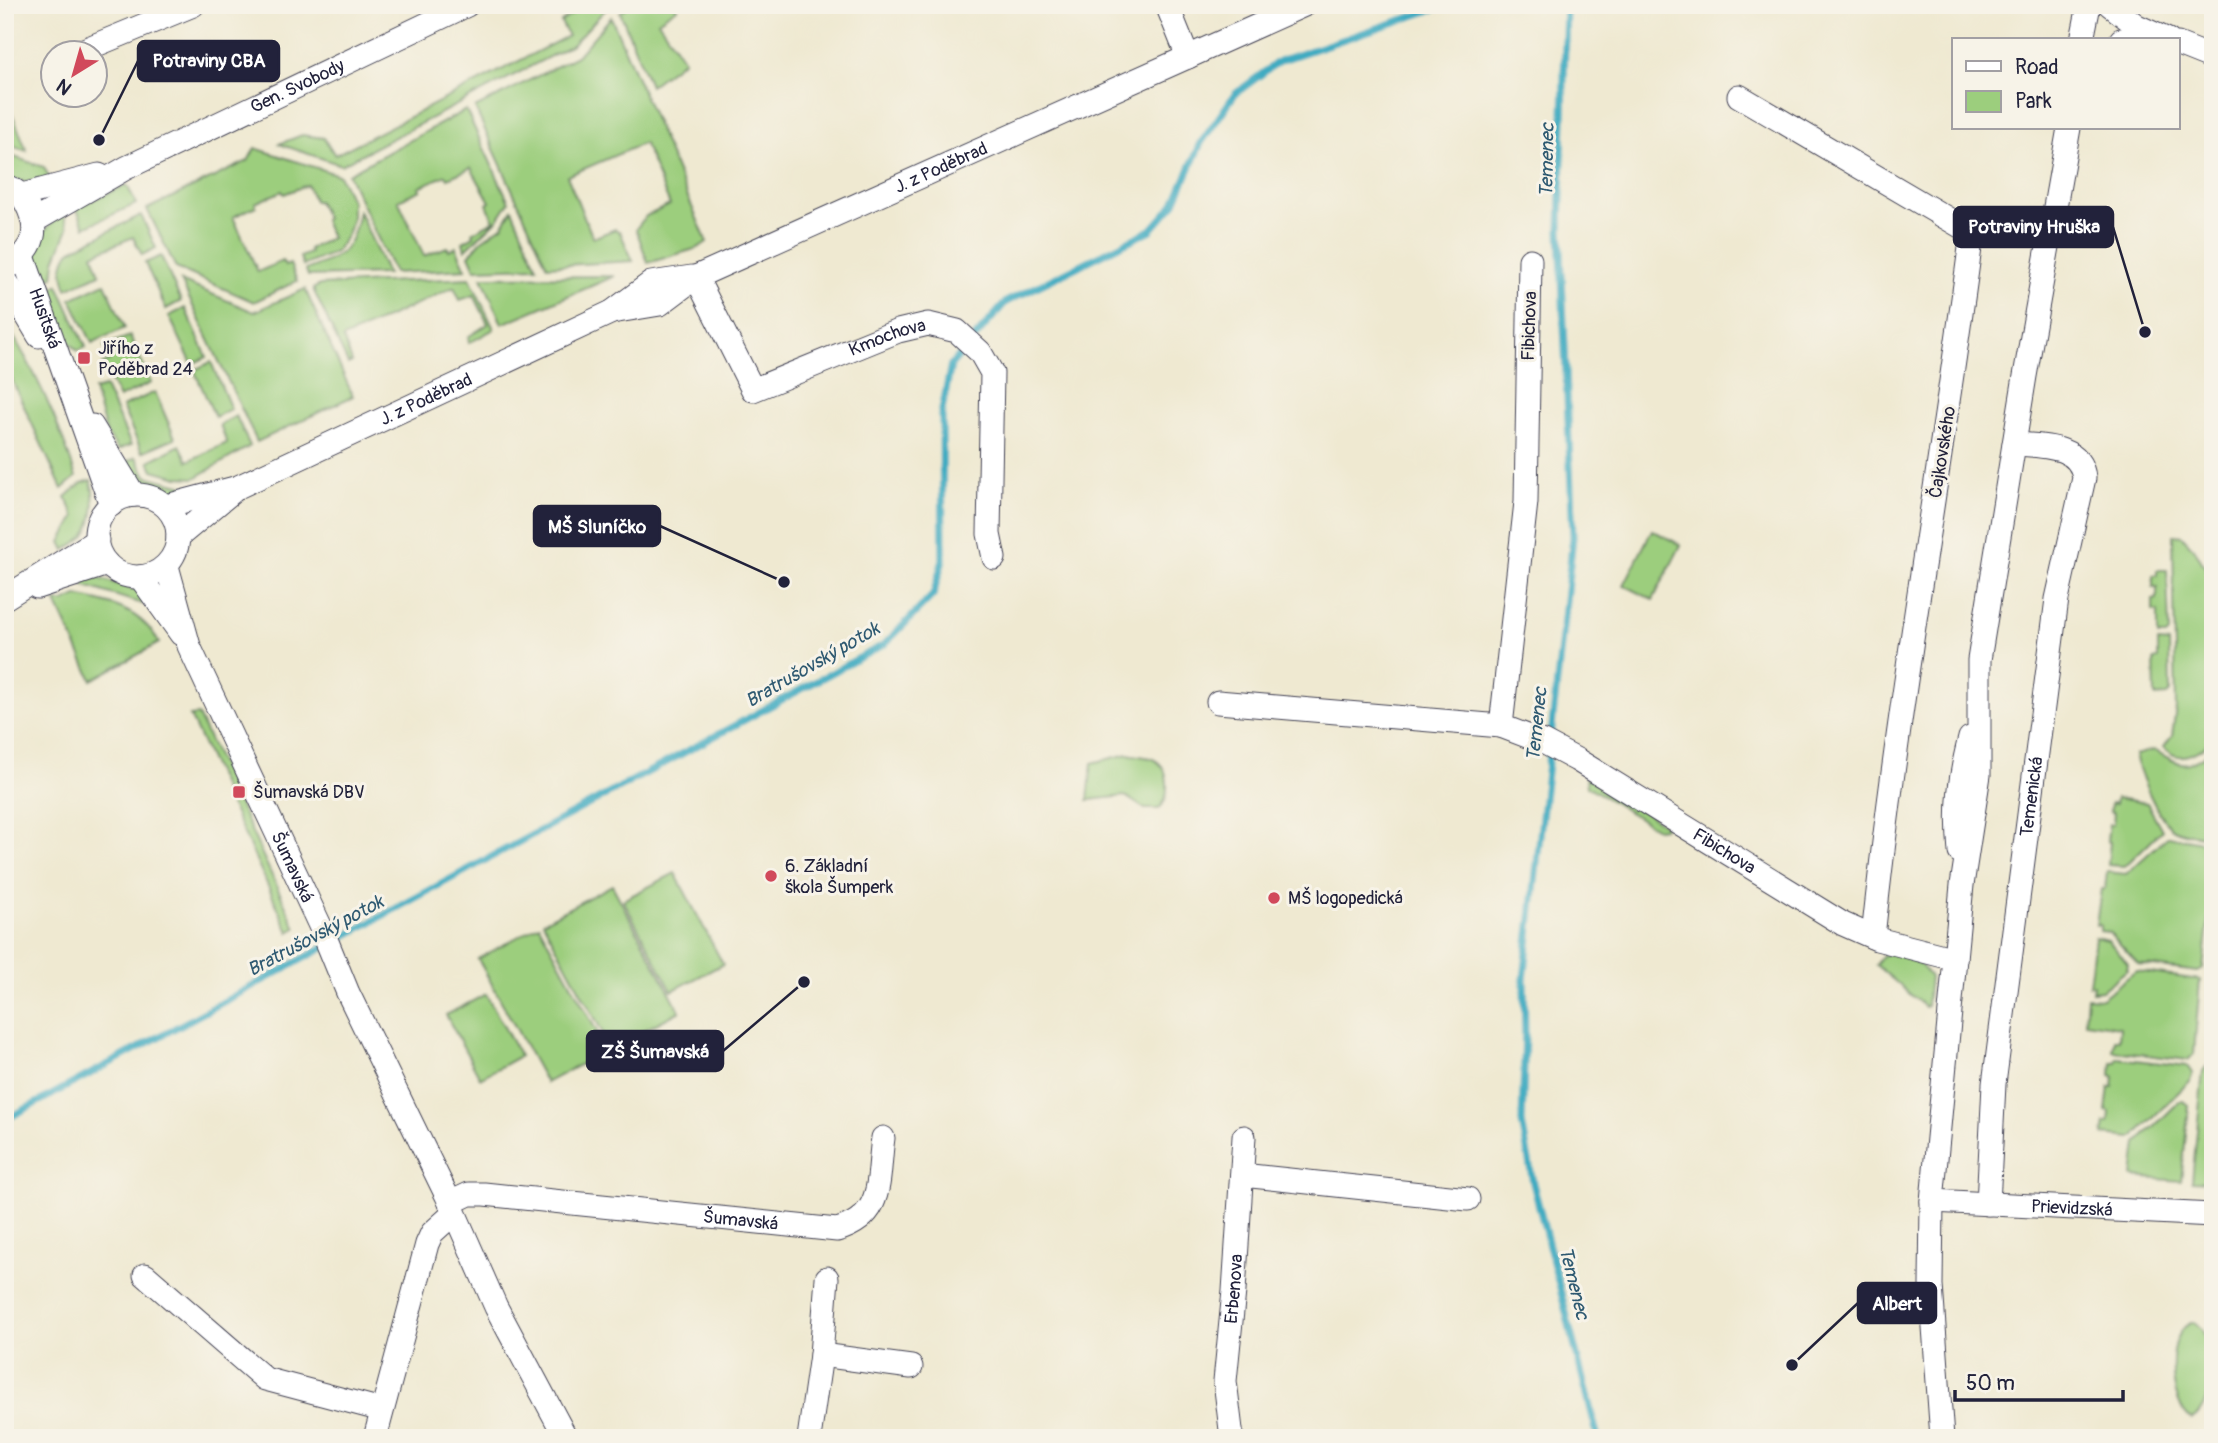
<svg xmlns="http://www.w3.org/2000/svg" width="2218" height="1443" viewBox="0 0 2218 1443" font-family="Pangolin,sans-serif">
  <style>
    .green { fill: #9cce7d; stroke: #5f785c; stroke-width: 2 }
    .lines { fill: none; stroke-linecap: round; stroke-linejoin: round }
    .stream { stroke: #41abc1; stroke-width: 7 }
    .minor-casing { stroke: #414052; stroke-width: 25 }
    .minor { stroke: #fff; stroke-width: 23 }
    .poi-dot { fill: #d1495b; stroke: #f7f3e8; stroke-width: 2.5 }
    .labels { text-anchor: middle; stroke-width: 6; stroke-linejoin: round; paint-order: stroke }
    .street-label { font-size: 18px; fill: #22223b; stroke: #f7f3e8 }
    .poi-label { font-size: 18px; fill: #22223b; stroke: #f7f3e8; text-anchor: start }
    .water-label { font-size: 19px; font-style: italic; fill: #2e5971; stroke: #f7f3e8 }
    .leader { fill: none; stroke: #22223b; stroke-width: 2.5 }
    .callout-dot { fill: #22223b; stroke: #f7f3e8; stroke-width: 2.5 }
    .callout { fill: #22223b; stroke: #22223b; stroke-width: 2.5 }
    .callout-label { font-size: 19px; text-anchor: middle; font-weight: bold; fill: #fff }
  </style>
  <rect width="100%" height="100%" fill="#f7f3e8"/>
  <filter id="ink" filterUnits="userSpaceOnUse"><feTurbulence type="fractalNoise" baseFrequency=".0143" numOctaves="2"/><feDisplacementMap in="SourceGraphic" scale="14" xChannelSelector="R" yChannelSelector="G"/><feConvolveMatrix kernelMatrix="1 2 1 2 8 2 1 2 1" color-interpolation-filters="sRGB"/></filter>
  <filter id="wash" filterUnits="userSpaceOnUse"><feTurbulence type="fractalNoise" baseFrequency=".00686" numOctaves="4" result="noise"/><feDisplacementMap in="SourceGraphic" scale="28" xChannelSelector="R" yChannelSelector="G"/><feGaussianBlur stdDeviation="1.57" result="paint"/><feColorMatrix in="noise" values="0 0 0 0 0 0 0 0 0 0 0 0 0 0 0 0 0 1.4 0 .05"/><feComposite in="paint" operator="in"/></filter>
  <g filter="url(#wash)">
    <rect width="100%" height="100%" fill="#efe9d1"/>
    <path class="green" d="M581,5H609L610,7L604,11L572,45L341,165L279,144L302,135L324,138L335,155L568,36L561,22L580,9Z
      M630,5H676L677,8L658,21L684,60L650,86L620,12Z
      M611,17L707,242L698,248L648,263L636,229L646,216L670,205L644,143L567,176L593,238L615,229L620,232L633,261L547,266L475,108L577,56Z
      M5,96L27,151L5,144Z
      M466,110L509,202L498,219L465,250L463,242L474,236L473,232L494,221L487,204L490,202L471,168L448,178L446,175L419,187L421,190L398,200L424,256L447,247L449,250L456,247L466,269L394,273L348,174Z
      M255,148L339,175L352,202V220L347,235L336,252L303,266L300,257L310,253L309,249L331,238L324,220L326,218L318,201L315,202L307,185L284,194L282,191L255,203L256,206L233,217L258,272L282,261L285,266L290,264L297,281L254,302L176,268L147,209L248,161Z
      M5,154L44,167L50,179L25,182L5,177Z
      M127,185L136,204L85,227L76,207Z
      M512,209L537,267L475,269L469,255L482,240L503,225Z
      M359,211L387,274L308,276L306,270C343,255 351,253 359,211Z
      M64,213L68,228L55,261L53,277L40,282C25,254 41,229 64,213Z
      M141,215L156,248L142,255L133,237L93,254L100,274L67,289C62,275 60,262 71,250Z
      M161,256L181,301L166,309L145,263Z
      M615,276L502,324L482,277Z
      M470,278L494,329L469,343L468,337L488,324L474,295L460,300L454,287L343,338L352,362L348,364L313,289L320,285Z
      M181,281L254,312L305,289L353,396L257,442Z
      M105,283L125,328L92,343L71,299Z
      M58,285L86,347L78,351L63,337L43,294Z
      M185,308L207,357L192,364L169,316Z
      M5,323C36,371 59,423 76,477L62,489L5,365Z
      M130,336L151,383L119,398L102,365L110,360L104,346Z
      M211,362L231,409L215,417L194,370Z
      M105,387L131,445L118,450L106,432L94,390Z
      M155,392L175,438L142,452L122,407Z
      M236,416L250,446L195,478L178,477L153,470L149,461L180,445L188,461L227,443L220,425Z
      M136,457L146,476L195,489C188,491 179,496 172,495C151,495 135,478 124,463Z
      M91,480C95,497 96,520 84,536C79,541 71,546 65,550L61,542L75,517L66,497L82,483Z
      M1652,530L1681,545L1653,600L1624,585Z
      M2173,535L2182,536L2195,550L2213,581V740C2198,752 2178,766 2164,747L2172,736L2176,708Z
      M2157,570H2167L2169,633L2166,636H2158V612L2153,611V600L2157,599V587H2153V575H2157Z
      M98,578L137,590L147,602L142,604L82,585L84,581Z
      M77,596C111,603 142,610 159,643L92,680L56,602H64Z
      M2158,642L2169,643L2170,692L2167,695L2155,696L2154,660L2158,659Z
      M198,715L296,928L289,932L190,716Z
      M2213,749V837C2201,835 2185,835 2174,829C2158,821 2139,772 2135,755L2154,750C2180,765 2187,771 2213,749Z
      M1128,754C1135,756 1149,756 1155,760C1171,769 1170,798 1159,809H1145L1125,796L1088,800L1092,763Z
      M1586,776L1665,825L1663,828L1657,829L1587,786Z
      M2116,798L2147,803L2162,830L2125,866L2108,865L2110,842L2107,841L2109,824H2113L2114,813L2110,812L2111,803L2115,804Z
      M2168,836L2213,844V881L2203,969L2198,972L2138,964L2109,932L2100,931V925H2096L2101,889H2105L2107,872L2126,874Z
      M675,873L723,964L672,991L623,900Z
      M612,885L680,1011L611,1048L543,922Z
      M539,925L607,1050L546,1083L478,959Z
      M2095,937L2108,940L2128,964L2127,970L2102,990L2092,991L2093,985H2089Z
      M1892,952L1920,964L1930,977L1927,1005L1925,1007L1876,965L1883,955Z
      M2136,971L2200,980L2194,1054L2188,1060L2113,1051L2115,1039H2119L2120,1027L2085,1022L2087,997L2102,998Z
      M486,994L520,1056L480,1078L446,1015Z
      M2117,1058L2187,1066L2192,1073L2190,1081L2132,1138L2103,1135L2105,1123H2109L2110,1112L2106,1111L2109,1087H2113L2114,1076L2111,1075L2112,1063H2116Z
      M2207,1066H2213V1182L2192,1181L2203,1071Z
      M2183,1101L2189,1106L2181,1181L2133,1177L2137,1143L2179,1102Z
      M2194,1322C2217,1336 2216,1406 2192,1419C2168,1406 2164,1328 2194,1322Z"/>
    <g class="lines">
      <path class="stream" d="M1566,5L1560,230L1573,537L1524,980L1525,1034L1522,1122L1533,1183L1598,1438
        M5,1120L885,644L933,595L943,560L942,410L951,365L1006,302L1151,230L1174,204L1201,143L1235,94L1279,61L1446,5"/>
    </g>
  </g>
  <g filter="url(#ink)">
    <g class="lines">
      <g class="minor-casing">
        <g id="minor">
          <path d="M1167,5L1188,57"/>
          <path d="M2110,5L2137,26L2168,40"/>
          <path d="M2082,40L2089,5"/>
          <path d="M2121,40L2158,36"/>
          <path d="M2178,44L2213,58"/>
          <path d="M79,52L193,5"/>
          <path d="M1739,96L1972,233C1941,468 1898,701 1873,937"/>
          <path d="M5,186C15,189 21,194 26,203C40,230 35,246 12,265"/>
          <path d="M22,195L99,175"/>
          <path id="s1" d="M34,221L126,168L467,5"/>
          <path id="s2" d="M23,256L111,505"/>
          <path id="s3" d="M1530,260L1526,502L1501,726L1543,742L1577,760L1843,924L1877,939L1955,959"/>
          <path id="s4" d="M696,277L753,390L898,331L928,324L957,331L980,352L992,373L989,534L994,558"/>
          <path d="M5,279L39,336"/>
          <path id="s5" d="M612,312L660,304L696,277L1304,5"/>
          <path d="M92,426L134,495"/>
          <circle cx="137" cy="536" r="41"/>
          <path id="s6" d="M166,506L238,487L612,312L651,283L692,277"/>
          <path d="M178,537L232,492"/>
          <path id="s7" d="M167,566L189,646L323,932L348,993L447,1196L496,1307L566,1438"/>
          <path d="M140,577L181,634"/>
          <path d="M37,587L107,564"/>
          <path d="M5,598L97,540"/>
          <path d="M1218,702L1501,726"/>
          <path d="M1960,852C1956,809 1959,780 1970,738"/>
          <path d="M1242,1175L1468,1199"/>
          <path id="s8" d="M1932,1201L2213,1215"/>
          <path id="s9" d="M450,1203L469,1194H484L837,1230C885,1216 877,1180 883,1138"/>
          <path id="s10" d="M1988,1204L1994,1084L2057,599L2084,478C2081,444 2040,446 2014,444"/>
          <path d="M145,1275L265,1379L382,1410"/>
          <path d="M821,1355L911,1367"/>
          <path d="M375,1438L427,1244L432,1233L454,1213"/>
          <path d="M809,1438L821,1355L827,1278"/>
          <path id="s11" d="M1232,1438L1225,1381L1234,1291L1244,1137"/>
          <path d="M1942,1438L1931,1285L1932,1201L1962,885L1979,775V660L2025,376L2069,128"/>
        </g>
      </g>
      <use href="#minor" class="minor"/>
    </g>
  </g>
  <g class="poi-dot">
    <rect x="77" y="351" width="14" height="14" rx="3.5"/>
    <rect x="232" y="785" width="14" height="14" rx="3.5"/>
    <circle cx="771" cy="876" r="7"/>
    <circle cx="1274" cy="898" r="7"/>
  </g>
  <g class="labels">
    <g class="street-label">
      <text dy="6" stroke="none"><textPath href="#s1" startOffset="296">Gen. Svobody</textPath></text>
      <text dy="6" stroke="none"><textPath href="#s5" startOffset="362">J. z Poděbrad</textPath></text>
      <text dy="6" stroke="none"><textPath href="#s2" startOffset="66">Husitská</textPath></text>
      <text transform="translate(1529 326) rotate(-88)" y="6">Fibichova</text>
      <text dy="6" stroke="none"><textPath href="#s4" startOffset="271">Kmochova</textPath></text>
      <text dy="6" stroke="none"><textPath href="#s6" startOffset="282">J. z Poděbrad</textPath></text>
      <text transform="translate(1942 452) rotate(-81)" y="6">Čajkovského</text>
      <text dy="6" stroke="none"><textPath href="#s10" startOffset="410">Temenická</textPath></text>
      <text dy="6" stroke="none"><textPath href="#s3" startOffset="724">Fibichova</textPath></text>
      <text dy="6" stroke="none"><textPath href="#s7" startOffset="327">Šumavská</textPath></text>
      <text dy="6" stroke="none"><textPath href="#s8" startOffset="140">Prievidzská</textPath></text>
      <text dy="6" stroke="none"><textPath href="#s9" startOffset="294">Šumavská</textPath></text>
      <text dy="6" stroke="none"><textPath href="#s11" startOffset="150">Erbenova</textPath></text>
    </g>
    <g class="poi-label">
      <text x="98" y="354">Jiřího z<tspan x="98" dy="21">Poděbrad 24</tspan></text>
      <text x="253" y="798">Šumavská DBV</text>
      <text x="785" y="872">6. Základní<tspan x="785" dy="21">škola Šumperk</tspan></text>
      <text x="1288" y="904">MŠ logopedická</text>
    </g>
    <g class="water-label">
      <text transform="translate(1546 160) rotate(-89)" y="7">Temenec</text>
      <text transform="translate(812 664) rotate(-30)" y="7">Bratrušovský potok</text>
      <text transform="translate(1536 724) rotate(-84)" y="7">Temenec</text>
      <text transform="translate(315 935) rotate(-28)" y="7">Bratrušovský potok</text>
      <text transform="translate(1575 1283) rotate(76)" y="7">Temenec</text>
    </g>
  </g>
  <path class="leader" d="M99 140L138 61M2145 332L2113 227M784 582L660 526M804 982L723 1051M1792 1365L1858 1303"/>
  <g class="callout-dot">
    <circle cx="99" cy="140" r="7"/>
    <circle cx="2145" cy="332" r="7"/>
    <circle cx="784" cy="582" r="7"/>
    <circle cx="804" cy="982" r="7"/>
    <circle cx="1792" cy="1365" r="7"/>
  </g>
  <g class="callout">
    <rect x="138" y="41" width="141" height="40" rx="7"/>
    <rect x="1954" y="207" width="159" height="40" rx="7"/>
    <rect x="534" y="506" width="126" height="40" rx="7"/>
    <rect x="587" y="1031" width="136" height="40" rx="7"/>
    <rect x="1858" y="1283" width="78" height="40" rx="7"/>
  </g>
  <g class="callout-label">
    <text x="209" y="67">Potraviny CBA</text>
    <text x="2034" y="233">Potraviny Hruška</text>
    <text x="597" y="533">MŠ Sluníčko</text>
    <text x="655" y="1058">ZŠ Šumavská</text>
    <text x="1897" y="1310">Albert</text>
  </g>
  <rect width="2218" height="1443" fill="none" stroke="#f7f3e8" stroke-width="28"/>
  <rect x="1952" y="38" width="228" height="91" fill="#f7f3e8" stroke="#a29fa3" stroke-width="2"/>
  <rect x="1966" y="61" width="35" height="10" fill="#ffffff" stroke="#a29fa3" stroke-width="2"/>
  <text x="2015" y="74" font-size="21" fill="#22223b">Road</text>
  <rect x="1966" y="91" width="35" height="21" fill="#9cce7d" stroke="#a29fa3" stroke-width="2"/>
  <text x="2015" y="108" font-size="21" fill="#22223b">Park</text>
  <g transform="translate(74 74) rotate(217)"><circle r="33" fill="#f7f3e8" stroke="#a29fa3" stroke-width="2"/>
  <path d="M0-5L12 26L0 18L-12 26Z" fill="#d1495b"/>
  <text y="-10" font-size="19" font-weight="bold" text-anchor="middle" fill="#22223b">N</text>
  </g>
  <path d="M1955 1390v10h168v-10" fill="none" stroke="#22223b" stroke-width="3.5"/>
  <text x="1966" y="1390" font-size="21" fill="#22223b" stroke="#f7f3e8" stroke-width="5" paint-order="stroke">50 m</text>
</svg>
